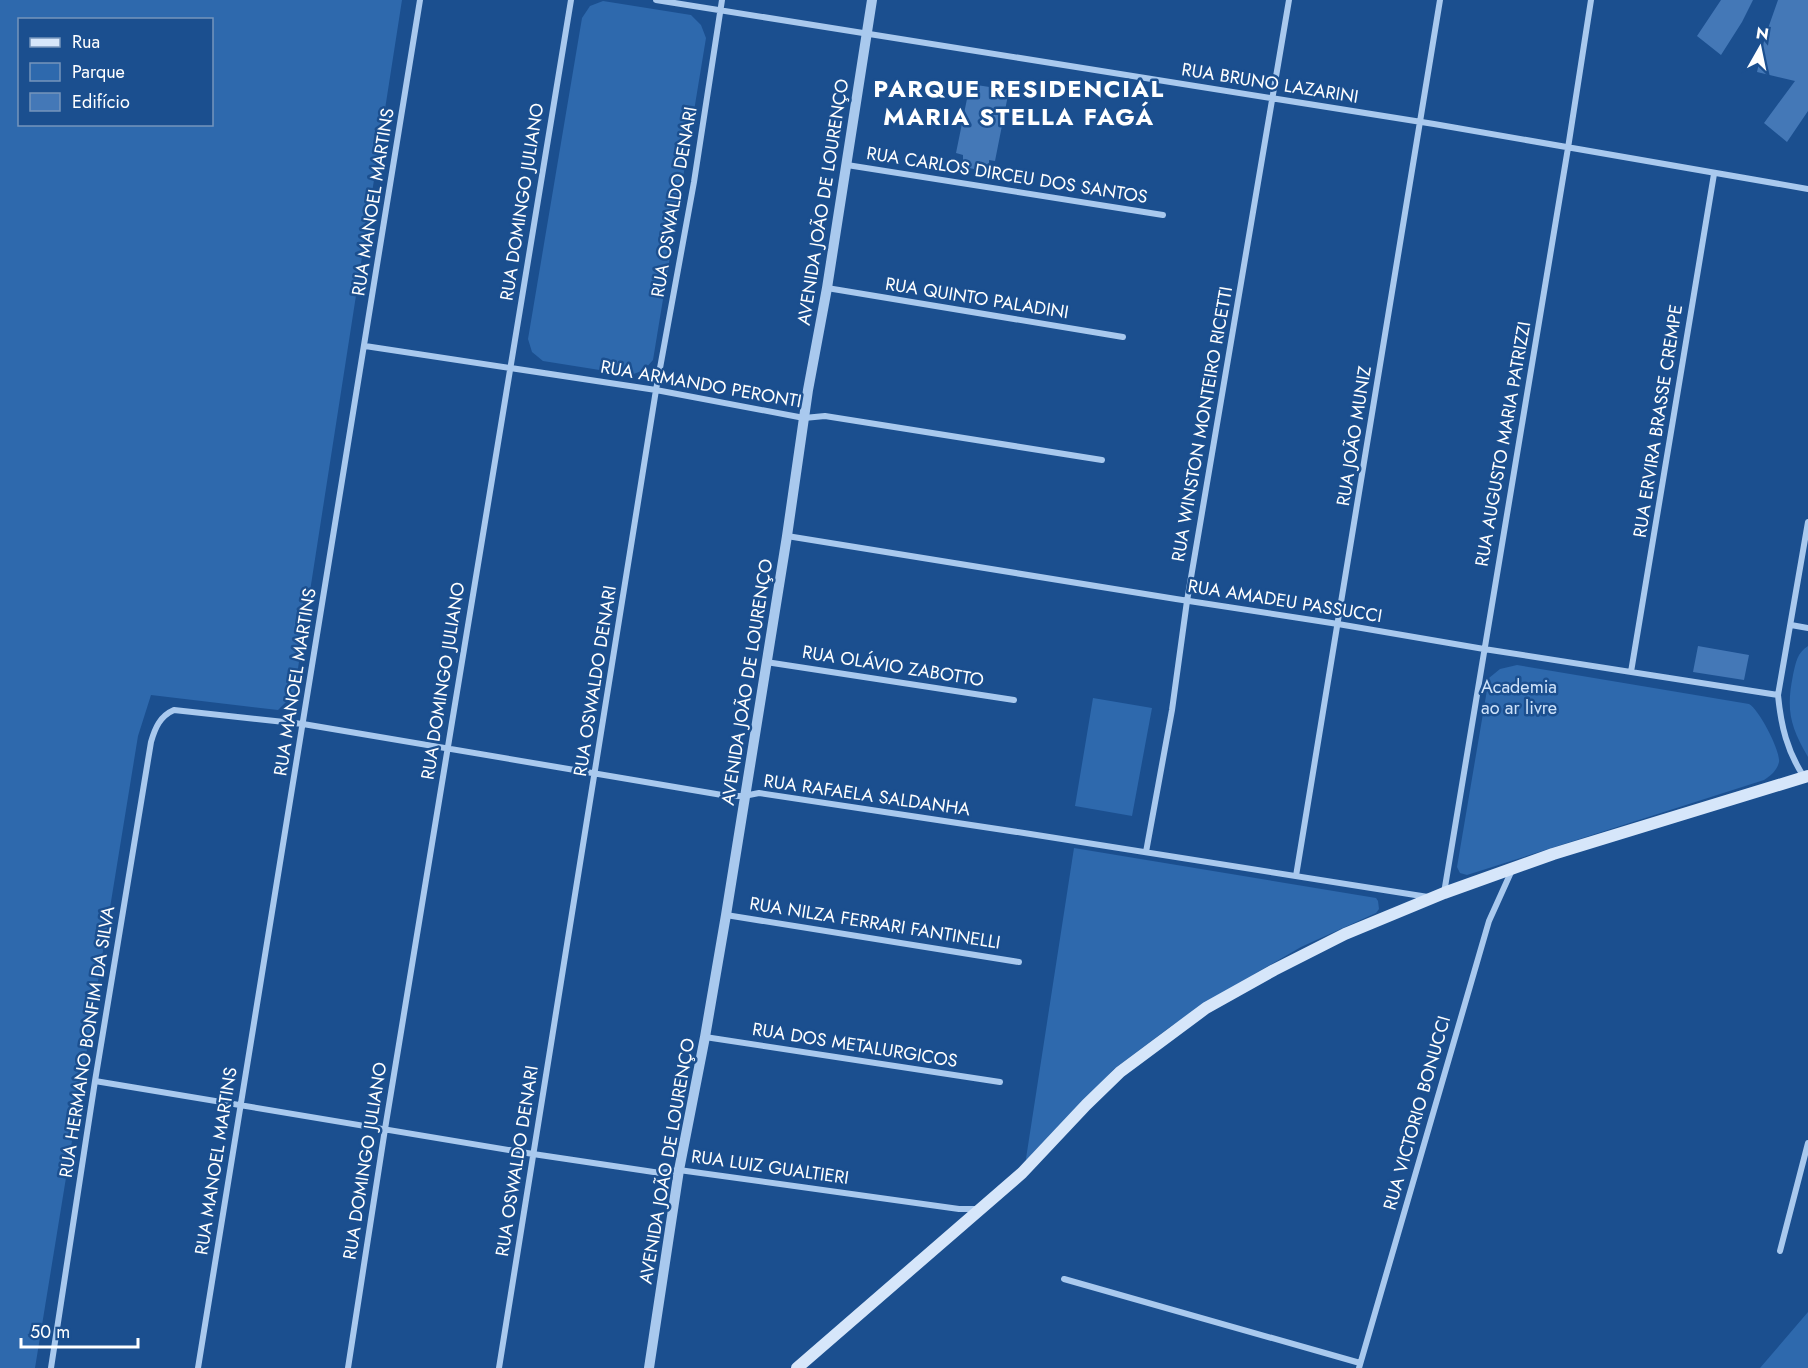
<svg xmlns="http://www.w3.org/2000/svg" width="1808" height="1368" viewBox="0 0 1808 1368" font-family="Jost,sans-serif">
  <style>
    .green { fill: #2e69ad; fill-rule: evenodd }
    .building { fill: #4478b7 }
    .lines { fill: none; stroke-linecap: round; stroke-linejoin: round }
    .minor { stroke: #a9c9ee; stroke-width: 6 }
    .tertiary { stroke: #a9c9ee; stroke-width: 10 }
    .secondary { stroke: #d6e6fa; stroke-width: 12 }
    .labels { text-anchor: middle; stroke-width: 5; stroke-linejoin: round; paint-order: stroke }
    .street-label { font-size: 18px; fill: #fff; stroke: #1b4f8f }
    .park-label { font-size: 18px; fill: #cfe3fa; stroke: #1b4f8f }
    .district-label { font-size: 24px; font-weight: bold; letter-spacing: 1.5px; fill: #fff; stroke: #1b4f8f }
  </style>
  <rect width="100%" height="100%" fill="#1b4f8f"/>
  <path class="green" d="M0,0H402L294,694L278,710L151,695L138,736L35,1368H0ZM20,20H212V124H20Z
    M603,1L691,15L701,25L706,38L653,360L644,370L631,375L543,361L532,352L528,339L582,18L590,6Z
    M1808,646V757C1790,726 1786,710 1793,675C1796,662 1797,653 1808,646Z
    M1517,665L1749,704C1759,709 1781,752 1779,762C1777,771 1770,776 1764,780L1467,875L1460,873L1457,867L1489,678L1500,669Z
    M1093,698L1152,708L1132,816L1075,806Z
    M1074,848L1376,898L1378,901L1379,909L1376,913L1301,947L1208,1001L1170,1027L1114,1069L1025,1165Z
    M1808,1312V1368H1760Z"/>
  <path class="building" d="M1721,0H1753L1742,22L1721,55L1697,36Z
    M1778,0H1808V111L1787,142L1764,123L1795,81L1757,72L1765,37Z
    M970,84L1009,90L995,161L989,160V165L981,163L980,170L963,167V155L956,153Z
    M1698,646L1749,655L1744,680L1693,672Z"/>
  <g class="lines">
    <path class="minor" d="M656,0L1434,124L1808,189
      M847,165L1163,215
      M827,288L1123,337
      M365,346L656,390L804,418L825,416L1102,460
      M787,536L1176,599L1338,624L1484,649L1778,695
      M1791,625L1808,628
      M766,662L1014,700
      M1631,672L1714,174
      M1804,777C1787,751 1781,726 1778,695L1808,522
      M1146,852L1172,710L1187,601L1289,0
      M1296,876L1440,0
      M1444,893L1568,148L1591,0
      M726,915L1019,962
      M705,1037L1000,1082
      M95,1081L533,1154L647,1171L660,1173L679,1170L959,1209H978
      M1780,1251L1808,1143
      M1064,1279L1360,1363
      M51,1368L95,1081L151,742C155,728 160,716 174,710L303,724L728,796H744L759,793L1024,833L1428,897
      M198,1368C270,912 348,456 420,0
      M348,1368L385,1129L571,0
      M499,1368L656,390L694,182L722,0
      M1359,1368L1489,921L1512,870"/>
    <path class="tertiary" d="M649,1368L679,1170L705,1037L726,915L787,536L808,390L827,288L872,0"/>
    <path class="secondary" d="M797,1368L1022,1173L1086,1105L1120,1072L1206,1008L1274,970L1345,934L1444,893L1553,854L1808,776"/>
  </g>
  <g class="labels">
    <g class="street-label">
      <text transform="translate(1270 83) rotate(9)" y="6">RUA BRUNO LAZARINI</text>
      <text transform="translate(1007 175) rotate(9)" y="6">RUA CARLOS DIRCEU DOS SANTOS</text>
      <text transform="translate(373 202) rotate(-81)" y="6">RUA MANOEL MARTINS</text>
      <text transform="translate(522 202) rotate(-81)" y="6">RUA DOMINGO JULIANO</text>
      <text transform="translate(674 202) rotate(-80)" y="6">RUA OSWALDO DENARI</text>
      <text transform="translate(823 202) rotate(-81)" y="6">AVENIDA JOÃO DE LOURENÇO</text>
      <text transform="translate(977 298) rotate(9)" y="6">RUA QUINTO PALADINI</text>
      <text transform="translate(701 384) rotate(10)" y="6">RUA ARMANDO PERONTI</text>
      <text transform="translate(1658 421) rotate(-81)" y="6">RUA ERVIRA BRASSE CREMPE</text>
      <text transform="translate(1202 424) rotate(-80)" y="6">RUA WINSTON MONTEIRO RICETTI</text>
      <text transform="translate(1354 436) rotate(-81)" y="6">RUA JOÃO MUNIZ</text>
      <text transform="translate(1503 444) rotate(-80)" y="6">RUA AUGUSTO MARIA PATRIZZI</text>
      <text transform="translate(1285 601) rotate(9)" y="6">RUA AMADEU PASSUCCI</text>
      <text transform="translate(893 666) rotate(9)" y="6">RUA OLÁVIO ZABOTTO</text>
      <text transform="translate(443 681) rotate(-81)" y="6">RUA DOMINGO JULIANO</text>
      <text transform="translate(595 681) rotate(-81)" y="6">RUA OSWALDO DENARI</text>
      <text transform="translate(295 682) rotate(-81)" y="6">RUA MANOEL MARTINS</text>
      <text transform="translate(747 682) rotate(-81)" y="6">AVENIDA JOÃO DE LOURENÇO</text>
      <text transform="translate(867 795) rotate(8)" y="6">RUA RAFAELA SALDANHA</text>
      <text transform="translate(875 923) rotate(9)" y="6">RUA NILZA FERRARI FANTINELLI</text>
      <text transform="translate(87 1042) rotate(-81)" y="6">RUA HERMANO BONFIM DA SILVA</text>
      <text transform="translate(855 1045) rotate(9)" y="6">RUA DOS METALURGICOS</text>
      <text transform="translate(1417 1113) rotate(-74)" y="6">RUA VICTORIO BONUCCI</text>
      <text transform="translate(216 1161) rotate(-81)" y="6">RUA MANOEL MARTINS</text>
      <text transform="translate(365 1161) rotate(-81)" y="6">RUA DOMINGO JULIANO</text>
      <text transform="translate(517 1161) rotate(-81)" y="6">RUA OSWALDO DENARI</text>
      <text transform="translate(667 1161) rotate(-80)" y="6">AVENIDA JOÃO DE LOURENÇO</text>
      <text transform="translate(770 1167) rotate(8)" y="6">RUA LUIZ GUALTIERI</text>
    </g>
    <g class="park-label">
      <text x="1519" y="693">Academia<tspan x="1519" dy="21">ao ar livre</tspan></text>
    </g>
    <g class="district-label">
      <text x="1019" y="97">PARQUE RESIDENCIAL<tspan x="1019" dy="28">MARIA STELLA FAGÁ</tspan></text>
    </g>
  </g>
  <rect x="18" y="18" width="195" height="108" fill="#1b4f8f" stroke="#7695bc" stroke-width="1.5"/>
  <rect x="30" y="38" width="30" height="9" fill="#d6e6fa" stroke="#7695bc" stroke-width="1.5"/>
  <text x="72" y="48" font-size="18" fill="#ffffff">Rua</text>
  <rect x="30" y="63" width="30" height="18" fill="#2e69ad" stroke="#7695bc" stroke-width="1.5"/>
  <text x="72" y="78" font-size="18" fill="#ffffff">Parque</text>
  <rect x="30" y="93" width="30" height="18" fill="#4478b7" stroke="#7695bc" stroke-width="1.5"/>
  <text x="72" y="108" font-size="18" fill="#ffffff">Edifício</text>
  <g transform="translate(1760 48) rotate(9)" stroke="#1b4f8f" stroke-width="4.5" paint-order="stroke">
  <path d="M0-4.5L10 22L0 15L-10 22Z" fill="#ffffff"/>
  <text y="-9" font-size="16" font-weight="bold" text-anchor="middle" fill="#ffffff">N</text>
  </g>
  <path d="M21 1338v9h117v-9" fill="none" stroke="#ffffff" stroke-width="3"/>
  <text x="30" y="1338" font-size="18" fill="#ffffff" stroke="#1b4f8f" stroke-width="4.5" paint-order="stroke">50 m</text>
</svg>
